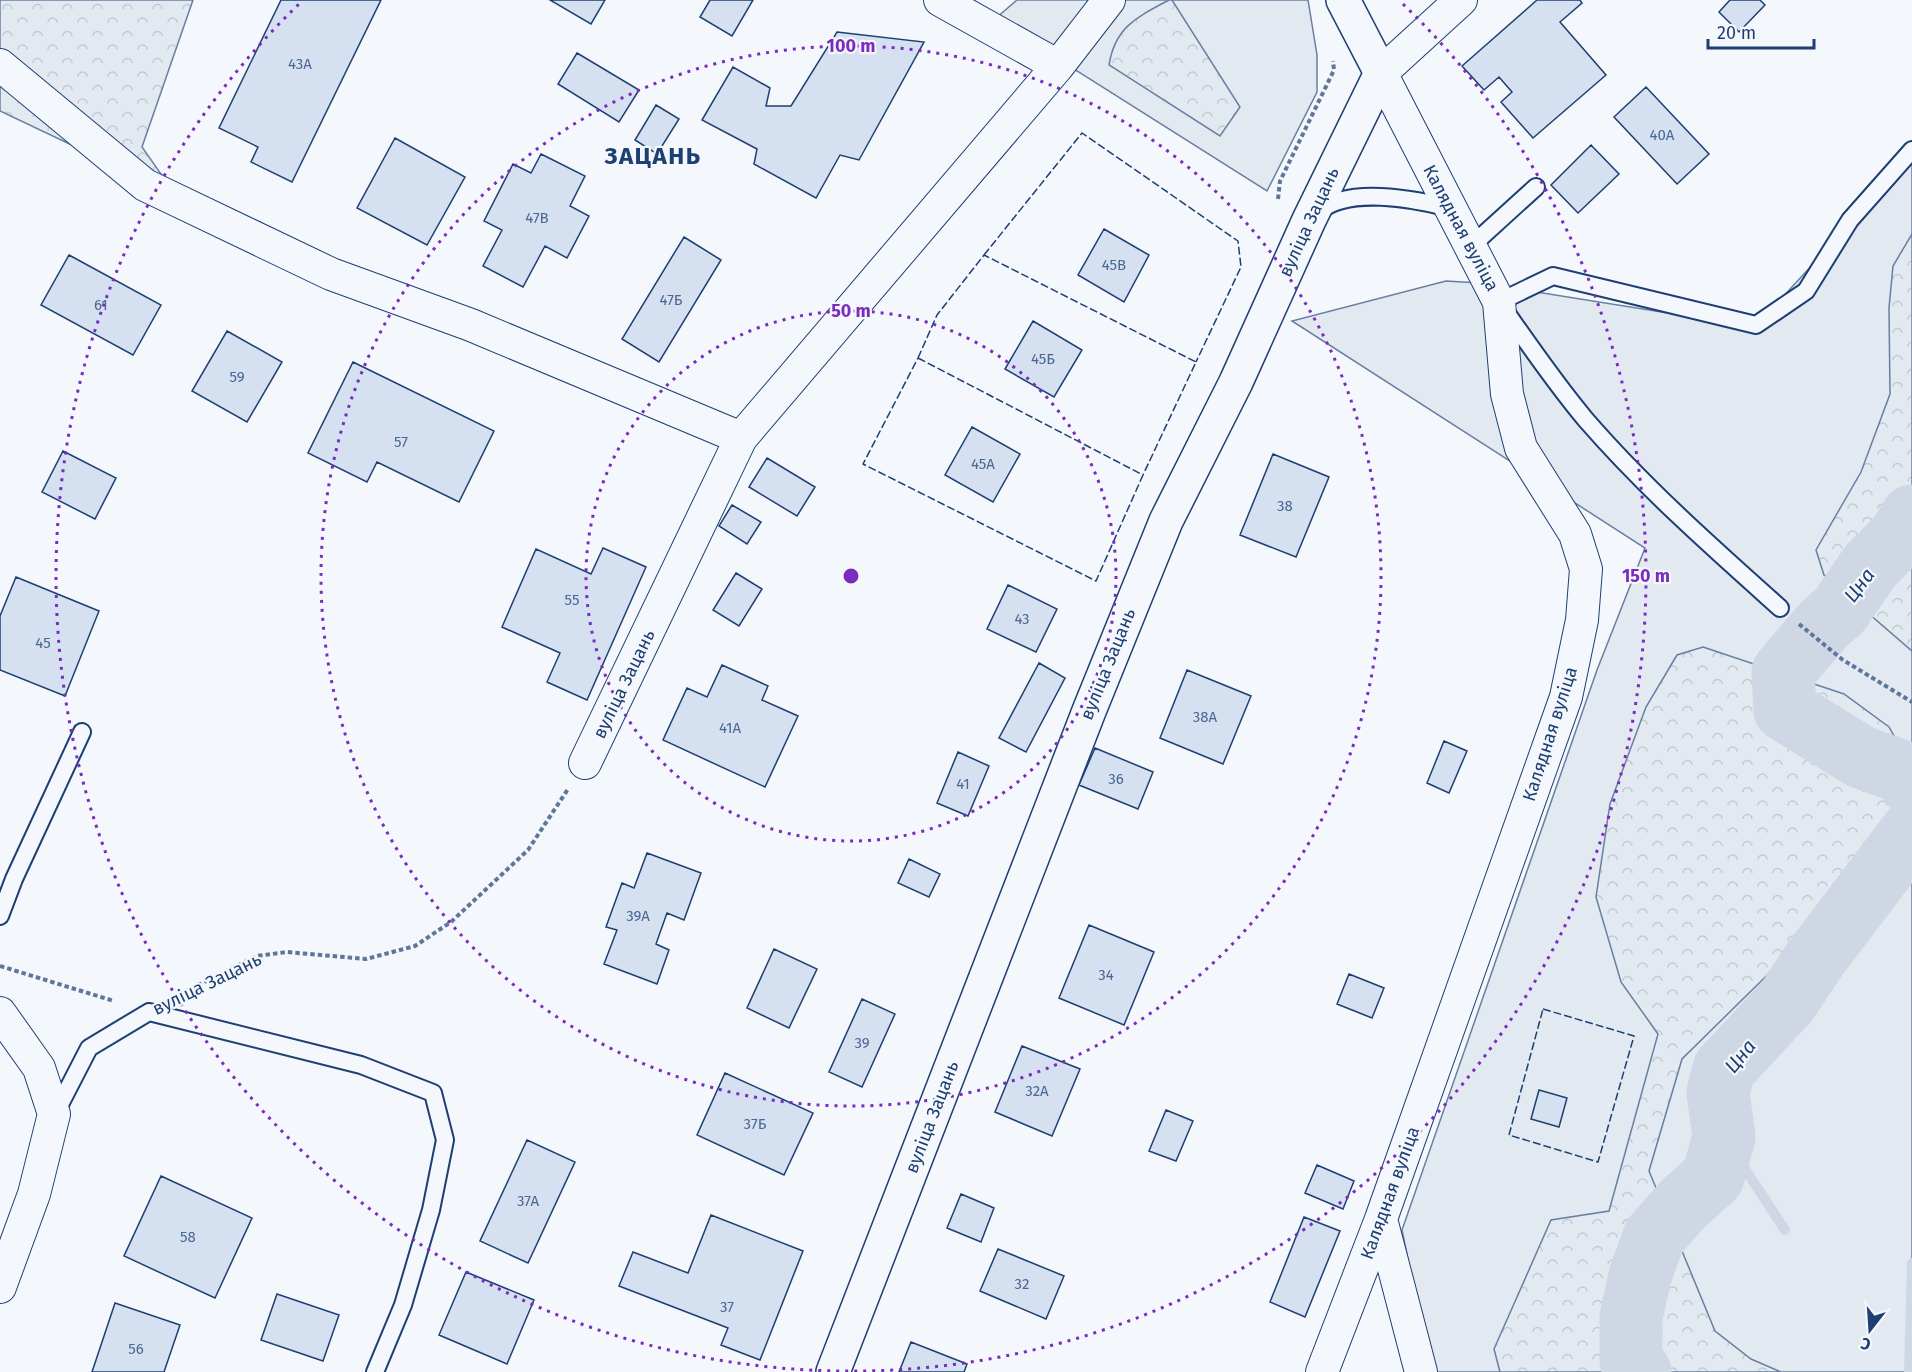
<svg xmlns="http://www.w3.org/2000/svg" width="1912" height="1372" viewBox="0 0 1912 1372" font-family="'Fira Sans',sans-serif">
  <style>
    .grass { fill: #e3e9f0; stroke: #687fa3; stroke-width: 1.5 }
    .forest { fill: url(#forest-crowns); stroke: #687fa3; stroke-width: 1.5 }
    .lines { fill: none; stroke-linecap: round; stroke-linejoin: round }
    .stream { stroke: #cfd7e4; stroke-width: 10 }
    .river { stroke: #cfd7e4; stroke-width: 63 }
    .building { fill: #d5e0f0; stroke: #1d3f73; stroke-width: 1.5 }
    .service-casing { stroke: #1d3f73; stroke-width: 20 }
    .minor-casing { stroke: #1d3f73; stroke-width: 34 }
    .tertiary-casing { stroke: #1d3f73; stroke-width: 36 }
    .path { stroke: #5e769c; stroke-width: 4; stroke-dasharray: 4.5 3; stroke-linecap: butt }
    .service { stroke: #f4f7fb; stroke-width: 16 }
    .minor { stroke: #f4f7fb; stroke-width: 32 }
    .tertiary { stroke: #f4f7fb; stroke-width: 33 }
    .fence { stroke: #1d3f73; stroke-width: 1.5; stroke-dasharray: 8 3; stroke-linecap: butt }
    .ring { fill: none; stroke: #7b2cbf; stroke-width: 3; stroke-dasharray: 3 6 }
    .labels { text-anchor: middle; stroke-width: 4.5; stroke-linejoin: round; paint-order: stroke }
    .number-label { font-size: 15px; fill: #4b6792 }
    .street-label { font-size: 18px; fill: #1d3f73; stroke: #f4f7fb }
    .water-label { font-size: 20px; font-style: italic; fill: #1d3f73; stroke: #f4f7fb }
    .district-label { font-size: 24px; font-weight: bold; letter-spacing: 1.5px; fill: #1d3f73; stroke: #f4f7fb }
    .centre { fill: #7b2cbf; stroke: #f4f7fb; stroke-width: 3 }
    .ring-label { font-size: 18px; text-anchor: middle; font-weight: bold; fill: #7b2cbf; stroke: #f4f7fb; stroke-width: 4.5; stroke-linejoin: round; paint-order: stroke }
  </style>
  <defs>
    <pattern id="forest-crowns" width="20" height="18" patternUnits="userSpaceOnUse" patternTransform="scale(1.5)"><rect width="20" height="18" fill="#e3e9f0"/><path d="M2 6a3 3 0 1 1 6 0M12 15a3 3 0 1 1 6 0" fill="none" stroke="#c2c9d1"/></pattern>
  </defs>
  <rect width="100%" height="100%" fill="#f4f7fb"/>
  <path class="grass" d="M1017,0H1308L1317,55V92L1267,191L995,19Z
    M1912,157V1263L1909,1372H1431L1402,1230L1597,670L1645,548L1292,321L1446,281L1480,283L1755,327Z"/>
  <path class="forest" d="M0,0H193L142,147L175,194L0,111Z
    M1169,0H1172L1240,107L1220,136L1109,65C1115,27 1137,17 1169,0Z
    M1912,234V651L1824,575L1816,550L1861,472L1890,394L1889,308L1893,266Z
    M1703,647L1844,694L1889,727L1902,750L1894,806L1872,850L1812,931L1682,1059L1649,1171L1715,1331L1751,1359L1781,1372H1500L1494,1349L1551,1220L1609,1211L1658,1034L1621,982L1596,897L1610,804L1646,707L1677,655Z"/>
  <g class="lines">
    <path class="stream" d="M1724,1137L1785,1230
      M1909,1372L1912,1263"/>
    <path class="river" d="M1912,516L1900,536L1870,566L1840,610L1824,624L1783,672L1785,710L1861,757L1903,772L1912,785
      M1640,1372L1631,1361V1317L1640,1276L1654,1237L1682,1205L1713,1177L1724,1137L1718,1093L1724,1069L1787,1001L1815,959L1912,831"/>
  </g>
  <path class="building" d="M281,0H381L292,182L251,162L258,147L219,128Z
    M550,0H605L591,24Z
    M710,0H753L732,36L700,17Z
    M1537,0H1580L1582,3L1560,22L1606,75L1533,138L1501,102L1512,92L1499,77L1484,90L1462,66Z
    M1730,0H1760L1765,5L1739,32L1719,12Z
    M837,32L924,42L859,160L840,155L816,198L754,164L757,149L702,120L733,67L770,88L766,106H791Z
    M577,53L639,90L619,122L558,84Z
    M1646,87L1709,154L1677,184L1614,117Z
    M656,105L679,119L657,154L635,140Z
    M395,138L465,177L427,245L357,208Z
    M1591,145L1619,174L1578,213L1551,185Z
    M541,154L585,176L570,206L589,216L567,258L545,246L523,287L483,266L502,230L484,221L513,164L531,173Z
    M1104,229L1149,255L1124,302L1078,275Z
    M684,237L721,260L659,362L622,339Z
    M69,255L161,305L133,355L41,305Z
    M1033,321L1082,350L1054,397L1005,369Z
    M227,331L282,362L247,422L192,391Z
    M353,362L494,431L459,502L377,462L367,482L308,453Z
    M972,427L1020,454L993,502L945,475Z
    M63,451L116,478L95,519L42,492Z
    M1273,454L1329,477L1296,557L1240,535Z
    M767,458L815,487L797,516L749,487Z
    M732,505L761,522L747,544L719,526Z
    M603,548L646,567L587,700L547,682L560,653L502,627L536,549L591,574Z
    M736,573L762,589L739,626L713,610Z
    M16,577L99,611L65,696L0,670V616Z
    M1008,585L1057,609L1036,652L987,629Z
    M1039,663L1065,678L1026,752L999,738Z
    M722,665L768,686L762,700L798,716L765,787L663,740L687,688L707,697Z
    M1187,670L1251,696L1223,764L1160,738Z
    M1444,741L1467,751L1449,793L1427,783Z
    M1095,748L1153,772L1138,809L1079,785Z
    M958,752L989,766L968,816L937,803Z
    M647,853L701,873L684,920L667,913L656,944L669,950L657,984L604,964L617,930L606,927L622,883L634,888Z
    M909,859L940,874L929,897L898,883Z
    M1089,925L1154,952L1124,1025L1059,998Z
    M774,949L817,969L789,1028L747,1008Z
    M1349,974L1384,988L1372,1018L1337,1004Z
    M862,999L895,1014L862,1087L829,1072Z
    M1022,1046L1080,1069L1052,1136L995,1112Z
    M725,1073L813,1113L784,1175L697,1135Z
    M1539,1090L1567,1098L1559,1127L1531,1119Z
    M1166,1110L1193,1121L1176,1161L1149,1151Z
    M527,1140L575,1162L528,1263L480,1241Z
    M1317,1165L1354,1181L1343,1209L1305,1193Z
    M161,1176L252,1218L215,1298L124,1256Z
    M961,1194L994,1208L981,1242L947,1228Z
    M711,1215L803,1251L760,1360L721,1345L728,1328L619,1286L633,1252L688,1273Z
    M1304,1217L1340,1231L1305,1317L1270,1302Z
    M998,1249L1064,1276L1046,1319L980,1291Z
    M466,1272L534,1300L507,1364L439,1335Z
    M277,1294L339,1315L323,1361L261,1340Z
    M115,1303L180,1325L164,1372H92Z
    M911,1342L967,1364L964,1372H899Z"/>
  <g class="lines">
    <g class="service-casing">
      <path id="service" d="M1318,212C1348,186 1414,199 1450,208
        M1470,247L1536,187
        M1780,608C1713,548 1645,488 1586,420C1554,382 1527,342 1499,302L1553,276L1756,325L1806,291L1850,220L1912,150
        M0,916L14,879L82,732
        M55,1114L89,1048L149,1012L361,1065L433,1093L445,1140L431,1210L403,1305L375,1372"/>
    </g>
    <g class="minor-casing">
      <path id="minor" d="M940,0L1058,66
        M0,65L145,185L331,274L471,325L741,438
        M585,763L741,438L1058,66L1109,0
        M0,1013L39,1068L54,1114L34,1194L0,1287
        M1381,1219L1421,1372
        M1322,1372L1381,1219L1566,697L1582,620L1586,569L1575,534L1521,448L1507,394L1499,302L1381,73L1461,0"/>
    </g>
    <g class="tertiary-casing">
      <path id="tertiary" d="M833,1372L1089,711L1166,521L1236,382L1309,220L1381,73L1343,0"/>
    </g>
    <path class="path" d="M1278,199L1280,181L1334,70L1333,61
      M1799,624L1843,660L1912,702
      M0,966L114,1001
      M184,992L257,956L287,952L366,959L415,946L451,922L528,850L568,789"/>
    <use href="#service" class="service"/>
    <use href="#minor" class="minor"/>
    <use href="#tertiary" class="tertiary"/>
    <path class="fence" d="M984,255L1082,133L1238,241L1241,267L1196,362
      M918,358L1143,475L1096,581L863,464Z
      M918,358L937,315L984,255L1196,362L1143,475
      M1543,1009L1634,1036L1598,1162L1509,1135Z"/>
  </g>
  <g class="ring">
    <circle cx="851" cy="576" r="265"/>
    <circle cx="851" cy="576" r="530"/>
    <path d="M1403 4A795 795 0 1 1 299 4"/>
  </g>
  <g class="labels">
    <g class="number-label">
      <text x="300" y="69">43А</text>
      <text x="1662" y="140">40А</text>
      <text x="537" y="223">47В</text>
      <text x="1114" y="270">45В</text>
      <text x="671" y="305">47Б</text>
      <text x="101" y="310">61</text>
      <text x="1043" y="364">45Б</text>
      <text x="237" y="382">59</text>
      <text x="401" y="447">57</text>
      <text x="983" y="469">45А</text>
      <text x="1285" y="511">38</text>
      <text x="572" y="605">55</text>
      <text x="1022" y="624">43</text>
      <text x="43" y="648">45</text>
      <text x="1205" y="722">38А</text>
      <text x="730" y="733">41А</text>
      <text x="1116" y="784">36</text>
      <text x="963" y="789">41</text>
      <text x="638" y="921">39А</text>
      <text x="1106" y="980">34</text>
      <text x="862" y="1048">39</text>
      <text x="1037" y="1096">32А</text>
      <text x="755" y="1129">37Б</text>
      <text x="528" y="1206">37А</text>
      <text x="188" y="1242">58</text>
      <text x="1022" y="1289">32</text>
      <text x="727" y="1312">37</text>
      <text x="136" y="1354">56</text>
    </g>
    <g class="street-label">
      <text transform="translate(1309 222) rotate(-65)" y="6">вуліца Зацань</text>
      <text transform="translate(1461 228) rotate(62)" y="6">Калядная вуліца</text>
      <text transform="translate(1108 664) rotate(-68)" y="6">вуліца Зацань</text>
      <text transform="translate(624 684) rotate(-64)" y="6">вуліца Зацань</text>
      <text transform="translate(1550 734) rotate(-72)" y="6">Калядная вуліца</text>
      <text transform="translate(207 984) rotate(-26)" y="6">вуліца Зацань</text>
      <text transform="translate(932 1117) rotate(-69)" y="6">вуліца Зацань</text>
      <text transform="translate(1390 1193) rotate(-70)" y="6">Калядная вуліца</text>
    </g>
    <g class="water-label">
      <text transform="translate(1859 585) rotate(-53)" y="7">Цна</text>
      <text transform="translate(1740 1056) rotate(-51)" y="7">Цна</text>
    </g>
    <g class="district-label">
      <text x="653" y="164">ЗАЦАНЬ</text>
    </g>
  </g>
  <circle cx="851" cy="576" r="9" class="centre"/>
  <g class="ring-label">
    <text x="851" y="52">100 m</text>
    <text x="851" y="317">50 m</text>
    <text x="1646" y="582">150 m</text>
  </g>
  <g transform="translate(1870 1330) rotate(197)" stroke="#f4f7fb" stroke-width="4.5" paint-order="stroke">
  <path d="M0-4.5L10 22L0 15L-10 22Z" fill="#1d3f73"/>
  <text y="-9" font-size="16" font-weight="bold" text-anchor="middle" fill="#1d3f73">С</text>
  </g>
  <path d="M1708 39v9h106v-9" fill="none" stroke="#1d3f73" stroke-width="3"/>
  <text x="1717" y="39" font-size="18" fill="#1d3f73" stroke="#f4f7fb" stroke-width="4.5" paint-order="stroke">20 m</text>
</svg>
